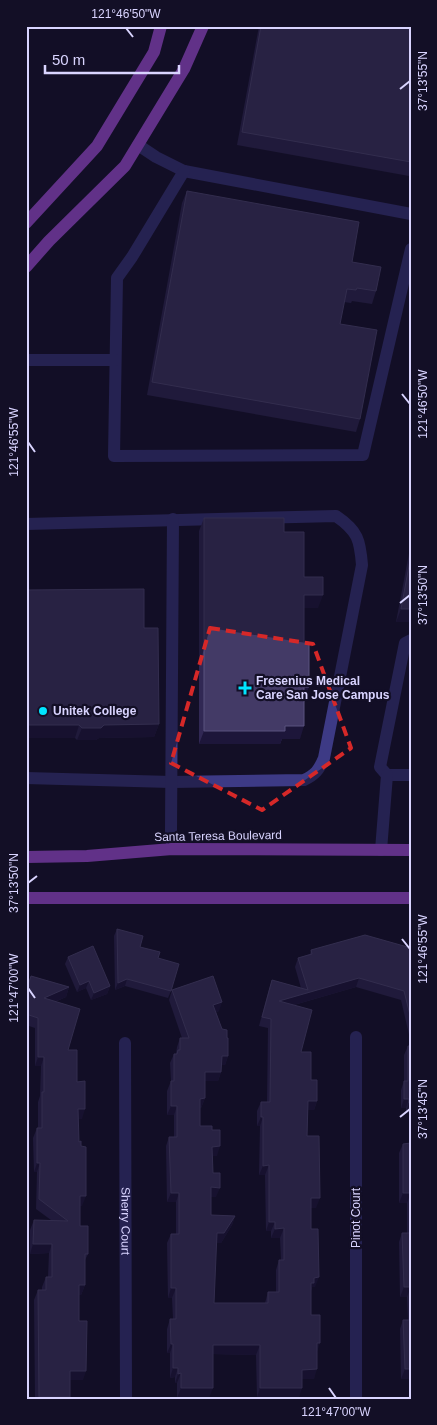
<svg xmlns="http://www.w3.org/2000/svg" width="437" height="1425" viewBox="0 0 437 1425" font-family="Helvetica,sans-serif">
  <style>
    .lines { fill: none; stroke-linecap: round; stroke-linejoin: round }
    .minor { stroke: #3d3a85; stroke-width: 12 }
    .major { stroke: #c25bff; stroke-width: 12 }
    .wall { fill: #312854 }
    .shaded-wall { fill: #1d163a }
    .building { fill: #433a66; stroke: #5a527e }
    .marked { fill: none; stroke: #d62828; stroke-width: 4; stroke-dasharray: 10 6; stroke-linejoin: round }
    .ticks { fill: none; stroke: #d9d4ff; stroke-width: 2 }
    .poi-dot { fill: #00e5ff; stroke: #130f26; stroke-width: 2 }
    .labels { text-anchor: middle; stroke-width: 4.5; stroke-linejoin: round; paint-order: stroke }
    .poi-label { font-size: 12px; font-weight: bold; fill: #d9d4ff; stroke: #130f26; text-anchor: start }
    .street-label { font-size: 12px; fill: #d9d4ff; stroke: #130f26 }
    .neatline { fill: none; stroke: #d9d4ff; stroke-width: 2 }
    .ticks-label { font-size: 12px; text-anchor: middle; fill: #d9d4ff }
  </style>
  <rect width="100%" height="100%" fill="#130f26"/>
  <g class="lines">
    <g class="minor">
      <path d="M138,145L156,157L184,171L411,214"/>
      <path d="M184,171L132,257L117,278L114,456L363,455L411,249"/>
      <path d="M26,360H115"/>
      <path d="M26,524L336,516C358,531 360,540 362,565L324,758C319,770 315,775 304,780L171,782L26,778"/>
      <path d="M411,640L405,643L380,767L387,775H411"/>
      <path d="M172,849L171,830L173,519"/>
      <path d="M381,850L387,775"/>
      <path d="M356,1037V1399"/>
      <path id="s1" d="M125,1043L126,1399"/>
    </g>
    <path class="major" d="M26,223L97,146L154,52L161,26
      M26,267L49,241L125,166L184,69L203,26
      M26,857L87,856L172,849L411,850
      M26,898H411"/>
  </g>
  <path class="wall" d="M259,26H411V171L409,176L237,145Z
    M187,191L352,262L376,291L372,304L352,301L351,303L344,302L340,324L360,419L356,432L147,395L182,203Z
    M204,518L284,532L318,608H304L300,739H282L280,744H199V531Z
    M411,543V622H396Z
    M26,590L144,628L159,724L154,737L99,738L96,740H77L75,738H26Z
    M411,693V742H410V695Z
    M117,929L140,947L158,958L171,991L168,998L125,986L115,990L114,936Z
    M411,948V1043L401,1000L356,987L294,1005L301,1052L311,1080L317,1101L314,1110H308L307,1136L316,1208H311V1229L315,1287H312L311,1291V1315L317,1352L314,1379H302L299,1397H257L256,1355L213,1354L209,1398H177V1383H175V1377L170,1378V1353H167V1329L170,1319H173L172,1298H168L167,1243L171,1234H176V1202H167L166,1146L169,1137H174V1115H167V1091L171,1081L170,1063L174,1054H176L177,1047L180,1038H182L169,1000L172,990L219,1011L216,1012L222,1029L227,1038L228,1056L225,1065H221V1072L218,1081H205V1098L201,1108H200V1126L217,1156H213V1173L216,1197H211V1215L235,1216L232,1225L221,1243H216L214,1303H265L268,1292H276V1270L279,1260H281L280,1238H271V1231H266L265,1175H259L260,1126H257V1111L261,1102H267L268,1028L259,1026L269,989L272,980L301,988L295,967L298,958L310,954L311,950Z
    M68,957L110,986L107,994L91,1000L86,988L77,992L65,964Z
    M31,976L69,987L66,997L55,1002L68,1050L77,1082L82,1119H78L82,1206H80V1226L88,1254L85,1260V1285L81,1295H79V1321L83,1380H70V1397L69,1399H35L34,1300L38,1290H42V1287L46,1277H48L49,1253L30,1254V1230L34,1220H51L36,1209L37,1172H34L33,1138L37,1128H38V1102L40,1096L41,1066H35V1028L26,1025V991Z
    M408,1046H411V1379H401L400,1329L403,1320H408L407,1297H400L399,1242L402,1233H407V1203H399V1153L403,1144H409V1113H406V1108H401V1090L404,1081V1055Z"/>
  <path class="shaded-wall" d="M304,595H323L318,608H300Z
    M401,609H411V622H396Z
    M304,687H309L304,700Z
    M159,724L154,737L99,738L96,740H77L82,728L104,725Z
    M26,725H79L75,738H26Z
    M285,726H304L300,739H282L280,744H199L204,731Z
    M359,978L356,987L276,1010L279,1001Z
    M127,979L125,986L115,990L118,983Z
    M89,981L86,988L77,992L80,985Z
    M110,986L107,994L91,1000L94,993Z
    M69,987L66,997L40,1008L44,998Z
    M222,1002L219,1011L210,1014L213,1005Z
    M222,1056H228L225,1065H218Z
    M38,1057H44L41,1066H35Z
    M205,1072H221L218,1081H202Z
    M205,1098L201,1108H196L200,1099Z
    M404,1099H409L406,1108H401Z
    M308,1101H317L314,1110H304Z
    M409,1103H411V1107L409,1113H406Z
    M171,1106H177L174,1115H167Z
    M78,1109H85L82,1119H74Z
    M261,1117H263L260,1126H257Z
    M220,1146L217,1156H209L212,1147Z
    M37,1163H40L37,1172H34Z
    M269,1165L265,1175H259L263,1166Z
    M211,1187L220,1188L216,1197H207Z
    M171,1193H179L176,1202H167Z
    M403,1193H411L407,1203H399Z
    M80,1196H86L82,1206H76Z
    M311,1198H320L316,1208H308Z
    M235,1216L232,1225L221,1243H213L217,1233Z
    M269,1222H275L271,1231H266Z
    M284,1228L280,1238H271L275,1229Z
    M33,1244H52L49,1253L30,1254Z
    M319,1277L315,1287H312L310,1292L311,1283L314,1278Z
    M79,1285H85L81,1295H76Z
    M404,1287H411L407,1297H400Z
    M171,1288H176L172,1298H168Z
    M317,1343H320L317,1352Z
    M171,1344H173L170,1353H167Z
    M213,1345H260L256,1355L209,1354Z
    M173,1368H178L175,1377L170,1378Z
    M317,1369L314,1379H299L302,1370Z
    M405,1369H411V1379H401Z
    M70,1371H86L83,1380H67Z
    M181,1373L177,1383H175L178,1374Z
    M181,1388H213L209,1398H177Z
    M260,1388H302L299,1397H257Z
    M39,1397H70L69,1399H38Z"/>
  <path class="building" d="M261,26H411V162L242,132Z
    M187,191L359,222L352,262L381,267L376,291L357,288L356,290L347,289L340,324L377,330L360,419L152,382Z
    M204,518H284V532H304V577H323V595H304V642H309V687H304V726H285V731H204Z
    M411,555V609H401Z
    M144,589V628H158L159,724L104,725L101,728H82L79,725H26V590Z
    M117,929L143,936L140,947L160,952L158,958L179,964L171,991L127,979L118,983Z
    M365,935L411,948V1019L404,991L359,978L279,1001L312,1010L301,1052H311V1080H317V1101H308L307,1136H319L320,1198H311V1229H318L319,1277L314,1278V1283H311V1315H320V1343H317V1369L302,1370V1388H260V1345H213V1388H181V1373L178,1374V1368H173V1344H171L170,1319H176V1288H171V1234H179V1193H171L169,1137H177V1106H171V1081H174V1054H177L178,1050H180V1038H189L172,990L213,976L222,1002L213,1005L222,1029L227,1030V1038H228V1056H222L221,1072H205V1098L200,1099V1126H212V1130H220V1146L212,1147L213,1173H220V1188L211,1187V1215L235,1216L224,1233H217L214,1303H268V1292H279V1260H284V1228L275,1229V1222H269V1165L263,1166V1117H261V1102H270L271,1019L262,1017L272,980L308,990L298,958L312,954L311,950Z
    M93,946L110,986L94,993L89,981L80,985L68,957Z
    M31,976L69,987L44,998L80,1009L68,1050H77V1082L85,1081V1109H78L79,1142L81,1141V1146L86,1147V1196H80V1226H88V1254H85V1285H79V1321H87L86,1371H70V1397H39L38,1290H46V1277H52V1244H33L34,1220L68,1221L39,1199L40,1163H37V1128H42V1092H44V1057H38V1018L26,1014V992Z
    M408,1046H411V1103H409V1099H404V1081H408Z
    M411,1143V1287H404L402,1233H411V1193H403V1144Z
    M403,1320H411V1369H405Z"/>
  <path d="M0 0H437V1425H0ZM210,628L313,644L351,748L262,810L171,763Z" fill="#130f26" fill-opacity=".55" fill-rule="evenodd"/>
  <path class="marked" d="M210,628L313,644L351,748L262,810L171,763Z"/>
  <path class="ticks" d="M126,28L133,37M400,89L410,81M402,394L410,404M28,442L35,452M400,603L410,595M28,883L37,876M402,939L410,949M28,988L35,998M400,1117L410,1109M329,1388L336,1398"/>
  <g class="poi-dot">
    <path d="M242.5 680.5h5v5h5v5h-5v5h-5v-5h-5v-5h5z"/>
    <circle cx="43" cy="711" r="5"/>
  </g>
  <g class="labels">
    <g class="poi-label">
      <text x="256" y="685">Fresenius Medical<tspan x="256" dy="14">Care San Jose Campus</tspan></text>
      <text x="53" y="715">Unitek College</text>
    </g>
    <g class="street-label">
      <text transform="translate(218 836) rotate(-1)" y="4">Santa Teresa Boulevard</text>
      <text transform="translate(356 1218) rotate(-90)" y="4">Pinot Court</text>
      <text dy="4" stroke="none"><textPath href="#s1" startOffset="178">Sherry Court</textPath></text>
    </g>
  </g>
  <rect width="437" height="1425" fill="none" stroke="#130f26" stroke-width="55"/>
  <path d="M45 65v8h134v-8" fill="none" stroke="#d9d4ff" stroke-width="2.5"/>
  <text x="52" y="65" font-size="15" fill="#d9d4ff" stroke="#130f26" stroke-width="4" paint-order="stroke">50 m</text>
  <rect x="28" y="28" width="382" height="1370" class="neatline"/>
  <g class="ticks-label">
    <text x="126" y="18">121°46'50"W</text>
    <text transform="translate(423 81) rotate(-90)" y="4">37°13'55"N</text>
    <text transform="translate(423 404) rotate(-90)" y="4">121°46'50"W</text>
    <text transform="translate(14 442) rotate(-90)" y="4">121°46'55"W</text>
    <text transform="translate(423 595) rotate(-90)" y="4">37°13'50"N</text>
    <text transform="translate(14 883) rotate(-90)" y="4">37°13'50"N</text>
    <text transform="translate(423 949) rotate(-90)" y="4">121°46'55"W</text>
    <text transform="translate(14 988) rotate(-90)" y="4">121°47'00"W</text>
    <text transform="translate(423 1109) rotate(-90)" y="4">37°13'45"N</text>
    <text x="336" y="1416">121°47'00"W</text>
  </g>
</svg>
